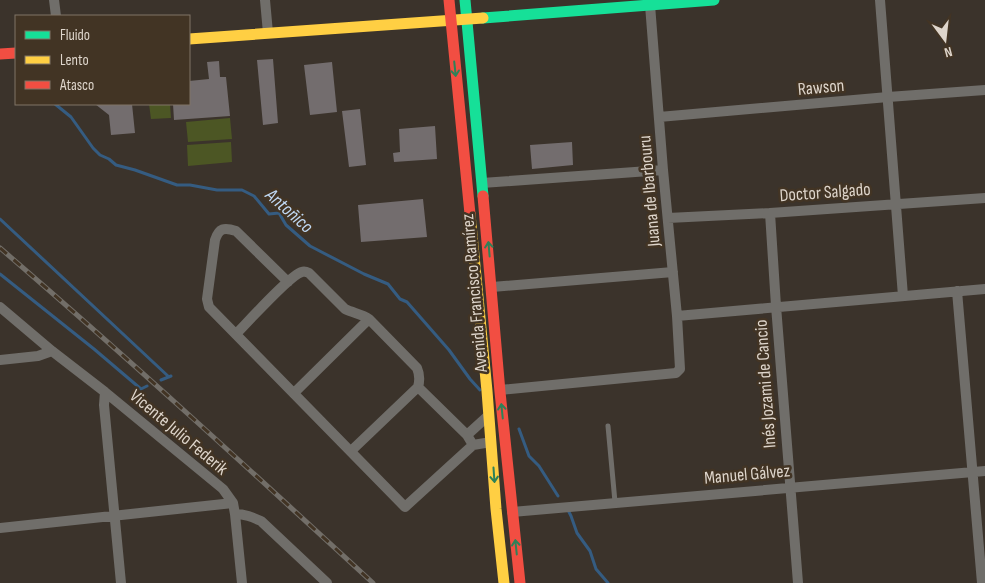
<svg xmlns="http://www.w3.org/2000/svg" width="985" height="583" font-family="'Sofia Sans Condensed',sans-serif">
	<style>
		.green { fill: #4c5624 }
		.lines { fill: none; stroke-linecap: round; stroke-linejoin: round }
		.stream { stroke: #355c81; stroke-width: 3 }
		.building { fill: #736d6e }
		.lane { stroke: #706e6a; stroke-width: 5 }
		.street { stroke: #706e6a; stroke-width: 10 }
		.fast { stroke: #16e098; stroke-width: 11 }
		.slow { stroke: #ffcf43; stroke-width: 11 }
		.jam { stroke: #f24e42; stroke-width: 11 }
		.rail-casing { stroke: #726e68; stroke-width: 5 }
		.rail { stroke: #423424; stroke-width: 3; stroke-dasharray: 9; stroke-linecap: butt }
		.oneway { stroke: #2e8158 }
		.labels { text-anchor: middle; stroke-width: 5; stroke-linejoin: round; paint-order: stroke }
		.street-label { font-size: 18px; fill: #ded5cb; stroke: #423424 }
		.water-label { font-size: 19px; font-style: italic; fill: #c0d9f4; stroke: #423424 }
	</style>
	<rect width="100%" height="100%" fill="#3b332b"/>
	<path class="green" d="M149,104h21l1,14 -20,1z
		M230,118l2,21 -44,3 -2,-20z
		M231,142l1,20 -44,4 -1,-21z"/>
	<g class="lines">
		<path class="stream" d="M55,104l16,13 22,31 7,7 9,4 7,6 19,5 42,15h13l27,5h25l12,6 15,18 10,-1 7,12 24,21 54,28 24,10 12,15 7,3 42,48 21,29 10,11
			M0,219l169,158
			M0,274l94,75 47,40 6,-3
			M161,380l10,-4
			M519,429l10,27 10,10 19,30
			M569,512l2,4 6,17 13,18 6,18 12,14"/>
	</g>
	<path class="building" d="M273,59l5,64 -15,2 -6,-65z
		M219,61l1,16h6l4,39 -56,4 -1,-16h16v-23l20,-2 -2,-17z
		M332,62l5,50 -27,3 -6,-50z
		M95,104h37l3,29 -24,2 -2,-20z
		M360,109l6,56 -17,2 -7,-56z
		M435,126l2,33 -43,3 -1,-9 7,-1 -1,-23z
		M572,142l1,23 -41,4 -2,-24z
		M423,199l4,38 -66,5 -3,-37z"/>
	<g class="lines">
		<path class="lane" d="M608,426l7,76"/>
		<path class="street" d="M54,0l2,16
			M265,0l3,33
			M880,0l23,296
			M659,117l229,-20 97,-7
			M482,183l181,-13
			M770,213l6,93 22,277
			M668,218l102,-5 215,-15
			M288,282l-52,-51c-12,-4 -17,-3 -21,9l-8,59 2,8 196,200 68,-62 18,-3
			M492,287l181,-15
			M957,291l25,292
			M0,307l52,44 53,41 118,97 10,14 2,11c10,0 17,3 26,7l66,62
			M677,316l308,-27
			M236,334c10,-10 55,-60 66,-62 2,-1 5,0 7,1l36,36c8,4 17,5 24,10l48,49c3,7 3,12 1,19l49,48 6,10
			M0,360l38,-4 14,-5
			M500,390l176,-17 4,-4 -3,-53 -14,-146 -13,-165
			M105,392l-1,13 17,178
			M294,393l75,-74
			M467,435l22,-20
			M351,451l67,-64
			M512,512l473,-41
			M235,514l7,69
			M0,528l233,-25"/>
		<path class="fast" d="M465,0l18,196
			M483,18l231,-18"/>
		<path class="slow" d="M189,39l294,-21
			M470,214l17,177 9,118 8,74"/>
		<path class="jam" d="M449,0l21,214
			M0,54l16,-1
			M483,196l17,196 20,191"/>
		<g class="rail-casing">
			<path id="rail" d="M0,248c127,109 250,222 373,335"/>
		</g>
		<use href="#rail" class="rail"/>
	</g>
	<defs><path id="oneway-shaft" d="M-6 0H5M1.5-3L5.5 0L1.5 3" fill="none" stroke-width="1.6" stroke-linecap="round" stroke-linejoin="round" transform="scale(1.25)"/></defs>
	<g class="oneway">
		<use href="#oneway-shaft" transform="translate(455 69) rotate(84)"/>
		<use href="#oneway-shaft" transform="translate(489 249) rotate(-95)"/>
		<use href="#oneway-shaft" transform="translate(502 411) rotate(-96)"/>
		<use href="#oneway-shaft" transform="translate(494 475) rotate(86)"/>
		<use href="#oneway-shaft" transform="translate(516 547) rotate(-96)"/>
	</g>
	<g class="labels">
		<g class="street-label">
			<text transform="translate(821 87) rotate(-5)" y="6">Rawson</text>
			<text transform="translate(649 191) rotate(-95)" y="6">Juana de Ibarbouru</text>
			<text transform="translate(825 192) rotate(-4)" y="6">Doctor Salgado</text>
			<text transform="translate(474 293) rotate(-95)" y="6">Avenida Francisco Ramírez</text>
			<text transform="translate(765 384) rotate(-94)" y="6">Inés Jozami de Cancio</text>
			<text transform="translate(179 432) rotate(40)" y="6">Vicente Julio Federik</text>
			<text transform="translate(747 474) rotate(-5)" y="6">Manuel Gálvez</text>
		</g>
		<g class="water-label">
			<text transform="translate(290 210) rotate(42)" y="7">Antoñico</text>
		</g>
	</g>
	<rect x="15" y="15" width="175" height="90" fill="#423424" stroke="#807467"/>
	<rect x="25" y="31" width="25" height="8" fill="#16e098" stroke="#807467"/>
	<text x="60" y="40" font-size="15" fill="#ded5cb">Fluido</text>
	<rect x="25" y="56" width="25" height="8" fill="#ffcf43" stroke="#807467"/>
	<text x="60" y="65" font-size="15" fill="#ded5cb">Lento</text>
	<rect x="25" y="81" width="25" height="8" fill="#f24e42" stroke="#807467"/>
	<text x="60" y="90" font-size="15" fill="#ded5cb">Atasco</text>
	<g transform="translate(945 40) rotate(165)" stroke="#423424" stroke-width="4" paint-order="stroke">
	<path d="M0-4L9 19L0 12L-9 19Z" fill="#ded5cb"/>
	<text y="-8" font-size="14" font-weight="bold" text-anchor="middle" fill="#ded5cb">N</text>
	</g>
</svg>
